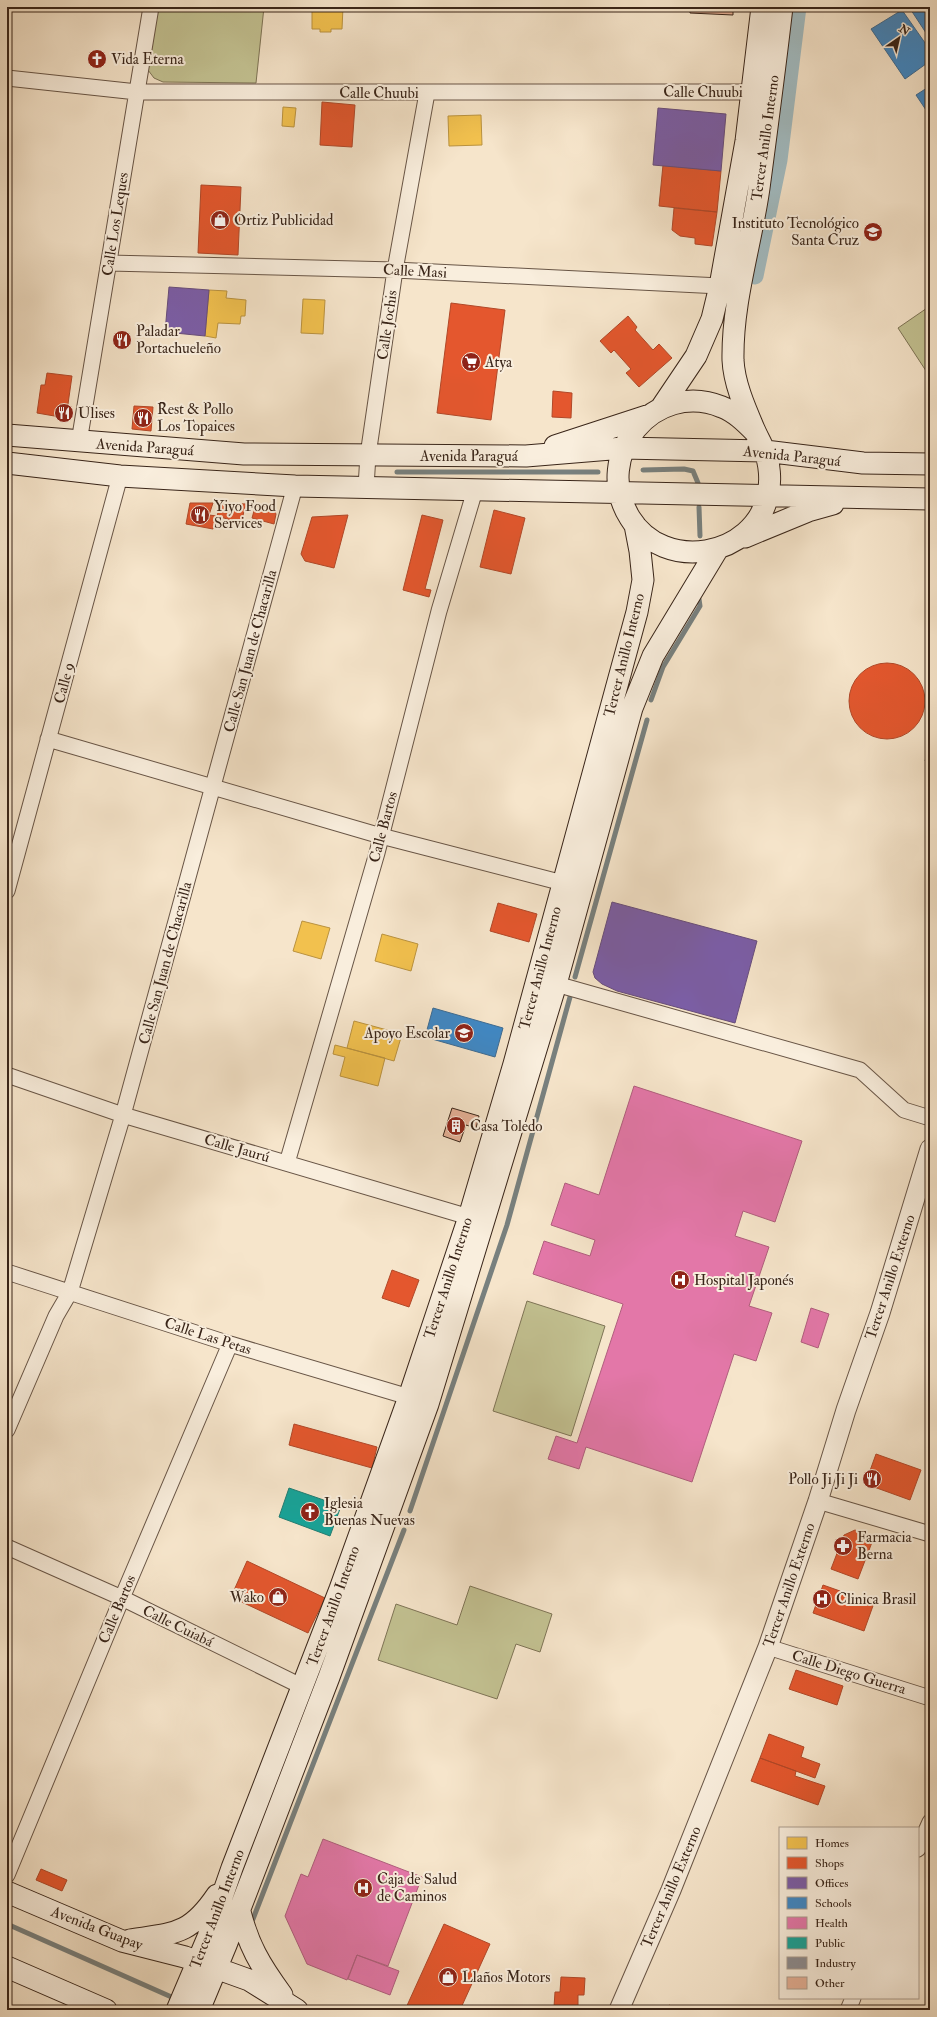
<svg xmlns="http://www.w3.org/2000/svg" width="937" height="2017" font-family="'IM FELL Double Pica',serif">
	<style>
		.green { fill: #c3c292; stroke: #7e7456 }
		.homes { fill: #f2c14e; stroke: #ba923e }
		.shops { fill: #e4572e; stroke: #b14828 }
		.offices { fill: #7b5ea7; stroke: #674d7c }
		.schools { fill: #3f88c5; stroke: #3d6a91 }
		.health { fill: #e377a8; stroke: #b05e7d }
		.public { fill: #17a398; stroke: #217d72 }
		.industry { fill: #8d8d92; stroke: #746e6e }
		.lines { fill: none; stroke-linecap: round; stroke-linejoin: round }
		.stream { stroke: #78807e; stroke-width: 5 }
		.canal { stroke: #a2bcc2; stroke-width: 17 }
		.building { fill: #e6b197; stroke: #392519 }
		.minor-casing { stroke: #685546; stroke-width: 17 }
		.tertiary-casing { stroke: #685546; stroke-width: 21 }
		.secondary-casing { stroke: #392519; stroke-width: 23 }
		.minor { stroke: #f9eedd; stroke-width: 15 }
		.tertiary { stroke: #f9eedd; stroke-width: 19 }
		.secondary { stroke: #f9eedd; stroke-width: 21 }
		.labels { text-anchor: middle; stroke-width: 4; stroke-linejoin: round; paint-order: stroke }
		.poi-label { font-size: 15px; fill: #392519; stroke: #f9eedd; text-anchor: start }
		.street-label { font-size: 15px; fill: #392519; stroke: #f9eedd }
	</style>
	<rect width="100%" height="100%" fill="#f6e5cb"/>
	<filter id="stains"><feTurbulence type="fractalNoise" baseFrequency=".005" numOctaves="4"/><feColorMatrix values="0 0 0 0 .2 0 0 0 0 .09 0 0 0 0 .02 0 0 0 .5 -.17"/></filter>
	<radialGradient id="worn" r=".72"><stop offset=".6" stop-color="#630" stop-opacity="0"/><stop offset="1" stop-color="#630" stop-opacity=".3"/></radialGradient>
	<path class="green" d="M158,7h106l-8,76 -93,-1 -9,-4 -6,-8z
		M930,306v71l-32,-49z
		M527,1301l78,25 -34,110 -78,-25z
		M470,1586l82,28 -12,38 -24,-8 -19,55 -119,-39 18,-56 61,21z"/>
	<path class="homes" d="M312,7h31l-1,22h-11v3h-11v-3h-8z
		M283,107l13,1 -2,19 -12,-1z
		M481,115l1,30 -33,1 -1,-30z
		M209,290l18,1 -1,7 20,2 -1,16h-4l-1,8 -22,-1 -2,15 -11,-2z
		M303,299l22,1 -2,34 -22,-1z
		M302,921l28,7 -9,31 -28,-8z
		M382,934l36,10 -7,27 -36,-10z
		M354,1021l48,13 -8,27 -47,-13z
		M335,1045l50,13 -7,28 -38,-10 5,-19 -12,-3z"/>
	<path class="shops" d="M322,102l33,3 -3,42 -32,-2z
		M663,165l58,6 -4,41 -58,-6z
		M201,185l40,2 -3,68 -40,-2z
		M674,208l43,4 -5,34 -17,-2v-6l-15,-2 -8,-6z
		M451,303l54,7 -14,110 -54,-7z
		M628,316l9,11 -2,3 18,20 6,-6 13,14 -33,29 -13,-14 5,-4 -17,-19 -3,3 -11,-12z
		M47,373l25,3 -6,42 -29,-5 4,-28h4z
		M553,391l19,2 -1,25 -19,-1z
		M134,406l19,1 -2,24 -19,-2z
		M190,503h23l-4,12 8,1 -4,13 -27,-5z
		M221,503l25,1 -5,19 -24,-7z
		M256,504l14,3 4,3 2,4 -2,10 -22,-6z
		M494,510l31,8 -14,56 -31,-7z
		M348,515l-14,53 -29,-7 -4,-7 11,-37z
		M422,515l21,5 -18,69 6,1 -2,7 -26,-7z
		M849 701a38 38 0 1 1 76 0a38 38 0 1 1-76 0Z
		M498,903l39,11 -8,28 -39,-11z
		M392,1270l27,10 -10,27 -27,-9z
		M294,1424l83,23 -5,21 -83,-23z
		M876,1454l45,16 -11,30 -36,-13 1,-3 -6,-2 -2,-3z
		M855,1530l19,7 -16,42 -27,-10 13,-34z
		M247,1561l78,37 -17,35 -77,-36z
		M823,1585l51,18 -10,28 -51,-18z
		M796,1670l47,16 -6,19 -48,-16z
		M769,1734l35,13 -3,10 19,7 -5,14 -55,-20z
		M760,1758l36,13 -1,5 30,10 -7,19 -67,-24z
		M41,1869l26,11 -5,11 -26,-11z
		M444,1924l46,20 -30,66h-55z
		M561,1977l24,1 -1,17h-6v14l-29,1v-3h5l1,-15h5z
		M669,2005l12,5h-14z"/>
	<path class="offices" d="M658,108l68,6 -5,57 -68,-6z
		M169,287l40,3 -4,46 -40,-4z
		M612,902l145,39 -22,82 -118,-32 -15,-7 -7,-6 -2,-6z"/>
	<path class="schools" d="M909,7h21v32z
		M902,10l28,40v11l-25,18 -34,-50z
		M930,86v30l-14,-21z
		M433,1008l70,20 -8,29 -70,-20z"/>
	<path class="health" d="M634,1086l168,55 -27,81 -32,-11 -8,25 34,11 -20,59 23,7 -16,48 -22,-7 -42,128 -106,-35 -7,22 -31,-10 8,-23 21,7 46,-139 -90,-30 11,-33 46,15 5,-16 -44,-15 14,-42 34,12z
		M811,1308l18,6 -11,34 -17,-6z
		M323,1839l99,38 -34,89 -31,-11 -10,25 -40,-16 -22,-48 16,-42 7,3z
		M357,1955l42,16 -9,24 -42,-16z"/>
	<path class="public" d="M289,1488l52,18 -11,30 -51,-19z"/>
	<path class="industry" d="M930,743v19l-5,-1z"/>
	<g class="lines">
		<path class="stream" d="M643,470l41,-1 9,2 5,12
			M397,472h201
			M699,507l1,29
			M651,700l12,-33 37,-61 -1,-7
			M575,977l72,-257
			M410,1511l97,-286 63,-228
			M253,1919l151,-389
			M7,1924l169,75"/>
		<path class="canal" d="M755,276l24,-116 19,-153"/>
	</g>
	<path class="building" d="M690,7h43v8l-43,-2z
		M452,1108l27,8 -3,12 -10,-3 -6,17 -17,-6z"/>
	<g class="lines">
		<g class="minor-casing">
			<path id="minor" d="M7,78l130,14h615
				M109,263l286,7 325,16
				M79,442l72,-435
				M366,487l2,-32 27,-185 32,-177
				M48,739l333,97 182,47
				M7,891l113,-415
				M556,984l304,86 44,40 26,8
				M7,1075l116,40 346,102
				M287,1163l90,-310 62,-242 36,-121
				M7,1272l223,72 179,53
				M7,1430l49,-114 14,-24 53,-177 172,-629
				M818,1501l112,33
				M7,1547l115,51 181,89
				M768,1647l162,51
				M918,1849l12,-27
				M7,1875l115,-277 108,-254
				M848,2010l5,-12"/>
		</g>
		<g class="tertiary-casing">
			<path id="tertiary" d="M619,2010l52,-120 97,-243 50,-146 28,-91 34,-97 50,-164"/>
		</g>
		<g class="secondary-casing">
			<path id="secondary" d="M661,408l35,-52 16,-37 8,-33 26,-145 16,-134
				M755,432c-10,-10 -20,-20 -33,-25 -68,-28 -131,49 -92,111 34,55 124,40 138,-23 3,-14 2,-32 -4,-45 -3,-7 -7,-14 -10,-21 -9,-21 -20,-46 -21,-69 -1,-59 18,-115 26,-172 8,-60 16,-120 23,-181
				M7,435l237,19 282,2 97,-8 142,3 98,12 67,1
				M555,446l92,-30
				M7,463l113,13 175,10 635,13
				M745,537l63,-26 25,-7
				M7,1892l115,49 63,16 64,23 48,30
				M239,1908c9,37 21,57 43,87
				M130,1940c45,-7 60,-5 87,-45
				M7,1967l99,43
				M177,2010l31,-73 24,-69 108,-279 69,-192 60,-180 45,-153 123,-452 6,-32 -3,-29 -5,-26
				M199,2010l27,-65 103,-268 99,-273 128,-420 76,-276 21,-52 64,-106"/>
		</g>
		<use href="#minor" class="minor"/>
		<use href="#tertiary" class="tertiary"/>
		<use href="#secondary" class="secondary"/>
	</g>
	<defs>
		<g id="church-disc" transform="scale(1)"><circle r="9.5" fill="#8f2418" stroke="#f9eedd"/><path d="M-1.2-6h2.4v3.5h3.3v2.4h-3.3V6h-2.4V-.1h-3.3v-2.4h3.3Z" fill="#fff"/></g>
		<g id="shop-disc" transform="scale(1)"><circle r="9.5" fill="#8f2418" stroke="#f9eedd"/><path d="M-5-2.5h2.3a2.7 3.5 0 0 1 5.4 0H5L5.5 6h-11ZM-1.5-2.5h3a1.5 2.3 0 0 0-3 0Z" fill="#fff"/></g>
		<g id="university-disc" transform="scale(1)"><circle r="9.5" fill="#8f2418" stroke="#f9eedd"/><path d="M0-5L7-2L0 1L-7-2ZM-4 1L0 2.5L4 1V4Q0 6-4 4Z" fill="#fff"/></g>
		<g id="restaurant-disc" transform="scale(1)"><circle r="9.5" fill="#8f2418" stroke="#f9eedd"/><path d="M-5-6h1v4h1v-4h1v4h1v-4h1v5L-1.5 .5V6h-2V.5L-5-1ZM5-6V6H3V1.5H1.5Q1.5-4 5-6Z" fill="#fff"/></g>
		<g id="supermarket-disc" transform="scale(1)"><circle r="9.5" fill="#8f2418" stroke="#f9eedd"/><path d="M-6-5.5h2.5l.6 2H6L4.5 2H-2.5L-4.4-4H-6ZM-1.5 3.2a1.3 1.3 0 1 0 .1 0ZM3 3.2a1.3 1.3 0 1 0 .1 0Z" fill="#fff"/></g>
		<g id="school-disc" transform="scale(1)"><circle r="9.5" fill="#8f2418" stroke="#f9eedd"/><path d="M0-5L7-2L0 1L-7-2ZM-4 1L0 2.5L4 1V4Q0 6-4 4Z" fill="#fff"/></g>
		<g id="building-disc" transform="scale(1)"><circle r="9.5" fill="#8f2418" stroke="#f9eedd"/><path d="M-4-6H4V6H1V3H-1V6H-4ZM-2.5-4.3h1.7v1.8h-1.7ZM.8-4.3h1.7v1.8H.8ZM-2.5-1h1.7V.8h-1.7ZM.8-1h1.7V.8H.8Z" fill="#fff"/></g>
		<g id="hospital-disc" transform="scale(1)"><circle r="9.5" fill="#8f2418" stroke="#f9eedd"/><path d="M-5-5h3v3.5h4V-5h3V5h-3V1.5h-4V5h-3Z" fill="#fff"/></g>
		<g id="pharmacy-disc" transform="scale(1)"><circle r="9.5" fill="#8f2418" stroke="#f9eedd"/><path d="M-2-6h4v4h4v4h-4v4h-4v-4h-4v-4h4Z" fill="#fff"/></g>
	</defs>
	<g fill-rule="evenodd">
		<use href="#church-disc" x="97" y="59"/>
		<use href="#shop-disc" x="220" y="220"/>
		<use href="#university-disc" x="873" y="232"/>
		<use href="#restaurant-disc" x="122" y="340"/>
		<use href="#supermarket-disc" x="471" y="362"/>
		<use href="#restaurant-disc" x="64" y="413"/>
		<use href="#restaurant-disc" x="143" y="418"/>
		<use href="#restaurant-disc" x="200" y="515"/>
		<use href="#school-disc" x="464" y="1033"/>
		<use href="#building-disc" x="456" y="1126"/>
		<use href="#hospital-disc" x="680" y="1280"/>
		<use href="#restaurant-disc" x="872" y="1479"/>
		<use href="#church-disc" x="310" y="1512"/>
		<use href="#pharmacy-disc" x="843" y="1546"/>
		<use href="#shop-disc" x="278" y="1597"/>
		<use href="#hospital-disc" x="822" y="1599"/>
		<use href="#hospital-disc" x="363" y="1888"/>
		<use href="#shop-disc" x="448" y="1977"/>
	</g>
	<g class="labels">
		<g class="poi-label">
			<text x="111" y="64">Vida Eterna</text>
			<text x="234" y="225">Ortiz Publicidad</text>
			<text x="859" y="228" text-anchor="end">Instituto Tecnológico<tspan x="859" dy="17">Santa Cruz</tspan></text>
			<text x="136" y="336">Paladar<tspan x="136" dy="17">Portachueleño</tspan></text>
			<text x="485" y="367">Atya</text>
			<text x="157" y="414">Rest &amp; Pollo<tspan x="157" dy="17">Los Topaices</tspan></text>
			<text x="78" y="418">Ulises</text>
			<text x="214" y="511">Yiyo Food<tspan x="214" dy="17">Services</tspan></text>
			<text x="450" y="1038" text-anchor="end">Apoyo Escolar</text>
			<text x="470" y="1131">Casa Toledo</text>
			<text x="694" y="1285">Hospital Japonés</text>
			<text x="858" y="1484" text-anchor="end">Pollo Ji Ji Ji</text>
			<text x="324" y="1508">Iglesia<tspan x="324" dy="17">Buenas Nuevas</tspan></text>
			<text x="857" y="1542">Farmacia<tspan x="857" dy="17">Berna</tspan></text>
			<text x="264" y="1602" text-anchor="end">Wako</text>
			<text x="836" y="1604">Clinica Brasil</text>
			<text x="377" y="1884">Caja de Salud<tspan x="377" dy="17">de Caminos</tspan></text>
			<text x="462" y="1982">Llaños Motors</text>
		</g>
		<g class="street-label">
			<text x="703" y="97">Calle Chuubi</text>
			<text x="379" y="98">Calle Chuubi</text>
			<text transform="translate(765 138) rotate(-82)" y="5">Tercer Anillo Interno</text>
			<text transform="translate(115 224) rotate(-81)" y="5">Calle Los Leques</text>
			<text transform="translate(415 271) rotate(3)" y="5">Calle Masi</text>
			<text transform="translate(387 325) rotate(-82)" y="5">Calle Jochis</text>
			<text transform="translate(145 447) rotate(4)" y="5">Avenida Paraguá</text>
			<text x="469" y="461">Avenida Paraguá</text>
			<text transform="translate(792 456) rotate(6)" y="5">Avenida Paraguá</text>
			<text transform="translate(250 651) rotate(-75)" y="5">Calle San Juan de Chacarilla</text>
			<text transform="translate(624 655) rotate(-76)" y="5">Tercer Anillo Interno</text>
			<text transform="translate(64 683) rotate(-75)" y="5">Calle 9</text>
			<text transform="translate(383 827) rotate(-75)" y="5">Calle Bartos</text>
			<text transform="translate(165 963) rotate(-75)" y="5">Calle San Juan de Chacarilla</text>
			<text transform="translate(540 968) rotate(-75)" y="5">Tercer Anillo Interno</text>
			<text transform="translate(237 1148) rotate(16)" y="5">Calle Jaurú</text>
			<text transform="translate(890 1277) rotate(-72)" y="5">Tercer Anillo Externo</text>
			<text transform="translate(448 1278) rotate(-72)" y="5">Tercer Anillo Interno</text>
			<text transform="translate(208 1336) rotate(18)" y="5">Calle Las Petas</text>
			<text transform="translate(789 1585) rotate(-71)" y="5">Tercer Anillo Externo</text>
			<text transform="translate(333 1606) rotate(-70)" y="5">Tercer Anillo Interno</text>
			<text transform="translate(117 1609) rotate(-67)" y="5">Calle Bartos</text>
			<text transform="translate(178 1626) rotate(26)" y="5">Calle Cuiabá</text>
			<text transform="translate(849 1672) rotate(17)" y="5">Calle Diego Guerra</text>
			<text transform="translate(671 1887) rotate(-67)" y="5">Tercer Anillo Externo</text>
			<text transform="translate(217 1909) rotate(-69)" y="5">Tercer Anillo Interno</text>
			<text transform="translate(97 1928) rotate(21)" y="5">Avenida Guapay</text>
		</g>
	</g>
	<rect width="937" height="2017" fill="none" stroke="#f6e5cb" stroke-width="24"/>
	<rect x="8" y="8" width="921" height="2001" fill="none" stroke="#392519" stroke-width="2"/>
	<rect x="12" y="12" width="913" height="1993" fill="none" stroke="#392519"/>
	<rect x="779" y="1827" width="140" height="172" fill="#f9eedd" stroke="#ac9e8f"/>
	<rect x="787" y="1837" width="20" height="12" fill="#f2c14e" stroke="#ac9e8f"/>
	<text x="815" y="1847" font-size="12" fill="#392519">Homes</text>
	<rect x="787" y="1857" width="20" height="12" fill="#e4572e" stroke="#ac9e8f"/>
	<text x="815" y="1867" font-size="12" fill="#392519">Shops</text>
	<rect x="787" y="1877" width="20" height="12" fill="#7b5ea7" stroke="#ac9e8f"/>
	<text x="815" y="1887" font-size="12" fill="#392519">Offices</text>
	<rect x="787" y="1897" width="20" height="12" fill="#3f88c5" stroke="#ac9e8f"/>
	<text x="815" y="1907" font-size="12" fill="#392519">Schools</text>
	<rect x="787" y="1917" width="20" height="12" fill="#e377a8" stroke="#ac9e8f"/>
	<text x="815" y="1927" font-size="12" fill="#392519">Health</text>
	<rect x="787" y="1937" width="20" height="12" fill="#17a398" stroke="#ac9e8f"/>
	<text x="815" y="1947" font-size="12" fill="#392519">Public</text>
	<rect x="787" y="1957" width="20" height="12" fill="#8d8d92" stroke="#ac9e8f"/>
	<text x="815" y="1967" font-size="12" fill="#392519">Industry</text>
	<rect x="787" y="1977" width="20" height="12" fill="#e6b197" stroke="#ac9e8f"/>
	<text x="815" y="1987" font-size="12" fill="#392519">Other</text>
	<g transform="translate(899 38) rotate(34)" stroke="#f9eedd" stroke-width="3" paint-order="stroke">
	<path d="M0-3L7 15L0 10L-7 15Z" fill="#392519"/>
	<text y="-6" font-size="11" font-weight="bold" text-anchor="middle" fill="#392519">N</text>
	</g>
	<rect width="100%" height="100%" filter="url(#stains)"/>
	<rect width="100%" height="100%" fill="url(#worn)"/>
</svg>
